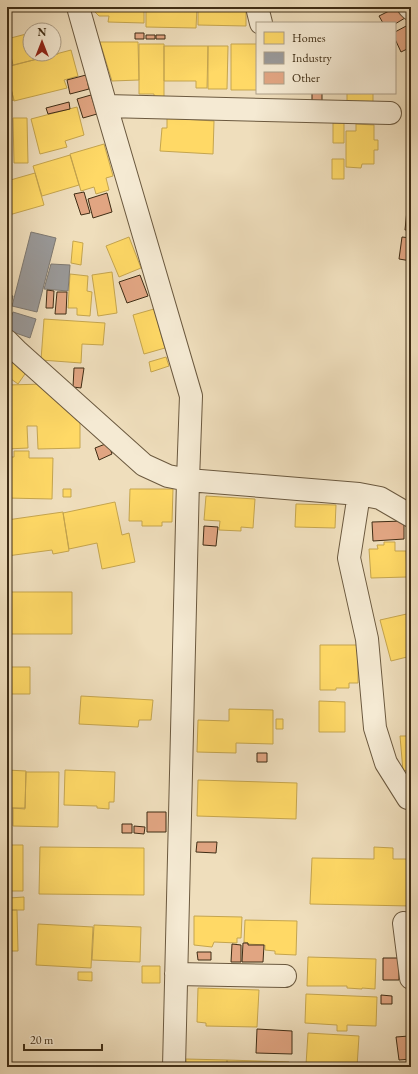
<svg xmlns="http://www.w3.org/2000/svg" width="418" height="1074" font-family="'EB Garamond',serif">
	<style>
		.homes { fill: #ffd966; stroke: #c5a54e }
		.industry { fill: #999; stroke: #7e7971 }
		.building { fill: #e1a582; stroke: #3f2d15 }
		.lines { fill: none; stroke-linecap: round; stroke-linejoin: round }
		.minor-casing { stroke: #6b593f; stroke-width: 24 }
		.minor { stroke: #f5ead3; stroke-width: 22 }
	</style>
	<rect width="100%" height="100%" fill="#efdebc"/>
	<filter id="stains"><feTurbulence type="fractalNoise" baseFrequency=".005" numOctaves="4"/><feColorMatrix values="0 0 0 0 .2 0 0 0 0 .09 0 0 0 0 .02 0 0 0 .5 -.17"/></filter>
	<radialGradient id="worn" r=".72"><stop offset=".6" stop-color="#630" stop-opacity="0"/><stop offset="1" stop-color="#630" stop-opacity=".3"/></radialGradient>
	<path class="homes" d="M95,7h49v16l-36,-1 1,-6h-10l-4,-4z
		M146,7h51l-1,21 -50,-1z
		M198,7h44v2h4v17l-48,-1z
		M30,33v21h24v-15l4,15 -45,11 -6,-26z
		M100,42h38l1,38 -27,1z
		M139,44h25v54h-10v-4h-15z
		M231,44h26v46h-26z
		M164,46h44l-1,42h-11v-7h-32z
		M208,46h20l-1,43h-19z
		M71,50l7,26 -14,4 3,8 -53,13 -7,-28v-6z
		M7,74l7,26 -7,1z
		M347,93h26v9h-26z
		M77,107l7,28 -19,6 2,6 -27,7 -9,-35z
		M13,118h14l1,45h-14z
		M167,118l47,3 -1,33 -53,-3 2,-23h5z
		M333,123h11v20h-11z
		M356,124l18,1v15h4v10h-4v14h-12l-1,4 -15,-1v-36h10z
		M7,132l3,1 -3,28z
		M104,144l9,32 -7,2 3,12 -13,4 -2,-7 -13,4 -11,-37z
		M70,155l9,30 -37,11 -9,-30z
		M332,159h12v20h-12z
		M35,173l9,32 -35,10 -2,-8v-14h2l-2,-6v-6z
		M129,237l12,31 -22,9 -13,-31z
		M73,241l10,2 -2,22 -10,-2z
		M112,272l5,41 -19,3 -6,-41z
		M70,274l18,2 -1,15 5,1 -2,24 -13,-1v-7h-9z
		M154,309l11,39 -21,6 -11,-39z
		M44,319l61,4 -2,22 -21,-1 -1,19 -40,-3z
		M166,357l3,9 -18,6 -2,-10z
		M13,362l14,9 -9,13 -11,-8v-6z
		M45,384l31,28v8h4v28l-42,1 -1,-23h-10l1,22 -21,1v-64z
		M14,451h15v7h24l-1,41 -45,-1v-41h7z
		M63,489h8v8h-8z
		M130,489h43l-1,33h-10v4h-20v-5h-13z
		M206,496l49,3 -2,29 -12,-1v4l-22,-1 1,-9 -16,-1z
		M115,502l7,33 7,-2 6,29 -33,7 -5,-26 -28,6 -6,-36z
		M296,504l40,1 -1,23 -40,-1z
		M63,512l6,39 -16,3 -1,-4 -45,6v-36z
		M384,542h11v9h11l1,26 -36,1 -2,-29h9l-1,-4h7z
		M7,592h65v42h-65z
		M411,613v43l-20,5 -11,-41z
		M320,645h38v38h-9v5h-13v2h-16z
		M7,667h23v27h-23z
		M81,696l72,4 -2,20h-12l-1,7 -59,-3z
		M319,701l26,1v30h-26z
		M229,709l44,1v34l-37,-1v10l-39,-1 1,-32 31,1z
		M276,719h7v10h-7z
		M400,736h11v34l-8,1z
		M7,770l19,1 -1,37h-18z
		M65,770l50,2 -1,30h-5v7l-12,-1v-2l-33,-1z
		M26,772h33l-1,55 -45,-1v-18l12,1z
		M198,780l99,3 -1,36 -99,-3z
		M7,845h16v46h-16z
		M40,847l104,1v47l-105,-1z
		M374,847l19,1v11h18v47l-101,-2 2,-46 62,1z
		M24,897v13h-15v-12z
		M7,910h10l1,41h-11z
		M194,916l48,1 -1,21h-4v5l-23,-1 -2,5 -18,-2z
		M245,920l52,1 -1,34 -21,-1v-3l-10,-1v-5l-17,-1v-1l-4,-1z
		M38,924l55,3 -2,41 -55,-3z
		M94,925l47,2 -1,35 -48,-2z
		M308,957l68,2 -1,30 -13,-1v1l-15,-1v-2h-40z
		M142,966h18v17h-18z
		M78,972h14v9l-14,-1z
		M198,988l61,2 -2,37 -51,-1v-3l-9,-1z
		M306,994l71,3 -1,29 -29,-1v6h-10v-6l-32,-2z
		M308,1033l51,3 -2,31h-25l-26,-2z
		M186,1059l41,1v7h-41z
		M227,1060l62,2v5h-62z"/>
	<path class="industry" d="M31,232l25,6 -19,74 -25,-6z
		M51,264l19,1 -2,26 -24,-2z
		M7,295l6,1 -5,21h-1z
		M13,312l23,7 -6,19 -23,-8z"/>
	<path class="building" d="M397,7h2l6,11 -10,6 -12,-1 -4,-7z
		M408,25l3,6v16l-10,5 -6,-13v-7z
		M135,33h9v6h-9z
		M146,35h9v4h-9z
		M156,35h9v4h-9z
		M86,75l3,14 -19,5 -3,-14z
		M312,93h10v13l-10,-1z
		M91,95l6,19 -14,4 -6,-19z
		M69,102l1,7 -22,5 -2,-6z
		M84,192l6,21 -9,2 -7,-21z
		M107,193l5,19 -19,6 -5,-19z
		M407,210h4v20h-6z
		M402,237l9,1v23l-12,-2z
		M140,275l8,21 -21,7 -8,-21z
		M47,290l7,1 -1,17h-7z
		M57,292h10l-1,22h-11z
		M74,368h10l-3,20 -8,-1z
		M108,443l4,11 -13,6 -4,-12z
		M404,521v18l-31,2 -1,-19z
		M204,526l14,1 -2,19 -13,-1z
		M257,753h10v9h-10z
		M147,812h19v20h-19z
		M122,824h10v9h-10z
		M134,826l11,1 -1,7 -10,-1z
		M197,842h20l-1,11 -20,-1z
		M243,943h5v2h16l-1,17h-21z
		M232,944l9,1v17h-10z
		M197,952h14v8h-13z
		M383,958h16v22h-16z
		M381,995l11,1v8h-11z
		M257,1029l35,2v23l-36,-1z
		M409,1036l2,23 -12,1 -3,-23z"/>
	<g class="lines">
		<g class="minor-casing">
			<path id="minor" d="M78,7l28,99 85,290 -3,84 -14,587
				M257,7l4,16
				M409,7l2,2
				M106,106l284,7
				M7,341l11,11 126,113 24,11 20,4 171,14 21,4 31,18
				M359,494l-10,64 18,81 8,89 11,35 22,35
				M404,923l7,55
				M176,974l109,2"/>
		</g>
		<use href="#minor" class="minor"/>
	</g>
	<rect width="418" height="1074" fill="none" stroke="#efdebc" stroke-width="24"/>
	<rect x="8" y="8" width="402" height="1058" fill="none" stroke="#3f2d15" stroke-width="2"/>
	<rect x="12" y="12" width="394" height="1050" fill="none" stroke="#3f2d15"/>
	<rect x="256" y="22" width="140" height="72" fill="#f5ead3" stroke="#ac9e87"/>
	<rect x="264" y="32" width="20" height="12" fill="#ffd966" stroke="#ac9e87"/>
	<text x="292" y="42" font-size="12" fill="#3f2d15">Homes</text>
	<rect x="264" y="52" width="20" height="12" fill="#999999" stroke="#ac9e87"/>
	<text x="292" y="62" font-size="12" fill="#3f2d15">Industry</text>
	<rect x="264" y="72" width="20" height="12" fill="#e1a582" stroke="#ac9e87"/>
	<text x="292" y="82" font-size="12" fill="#3f2d15">Other</text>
	<g transform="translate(42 42)"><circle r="19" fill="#f5ead3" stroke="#ac9e87"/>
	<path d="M0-3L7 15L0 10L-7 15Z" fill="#8f2418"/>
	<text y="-6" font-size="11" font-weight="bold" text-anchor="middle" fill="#3f2d15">N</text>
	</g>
	<path d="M24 1044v6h78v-6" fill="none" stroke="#3f2d15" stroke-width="2"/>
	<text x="30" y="1044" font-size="12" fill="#3f2d15" stroke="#f5ead3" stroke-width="3" paint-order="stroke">20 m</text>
	<rect width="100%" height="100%" filter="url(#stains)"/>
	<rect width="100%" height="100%" fill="url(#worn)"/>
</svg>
